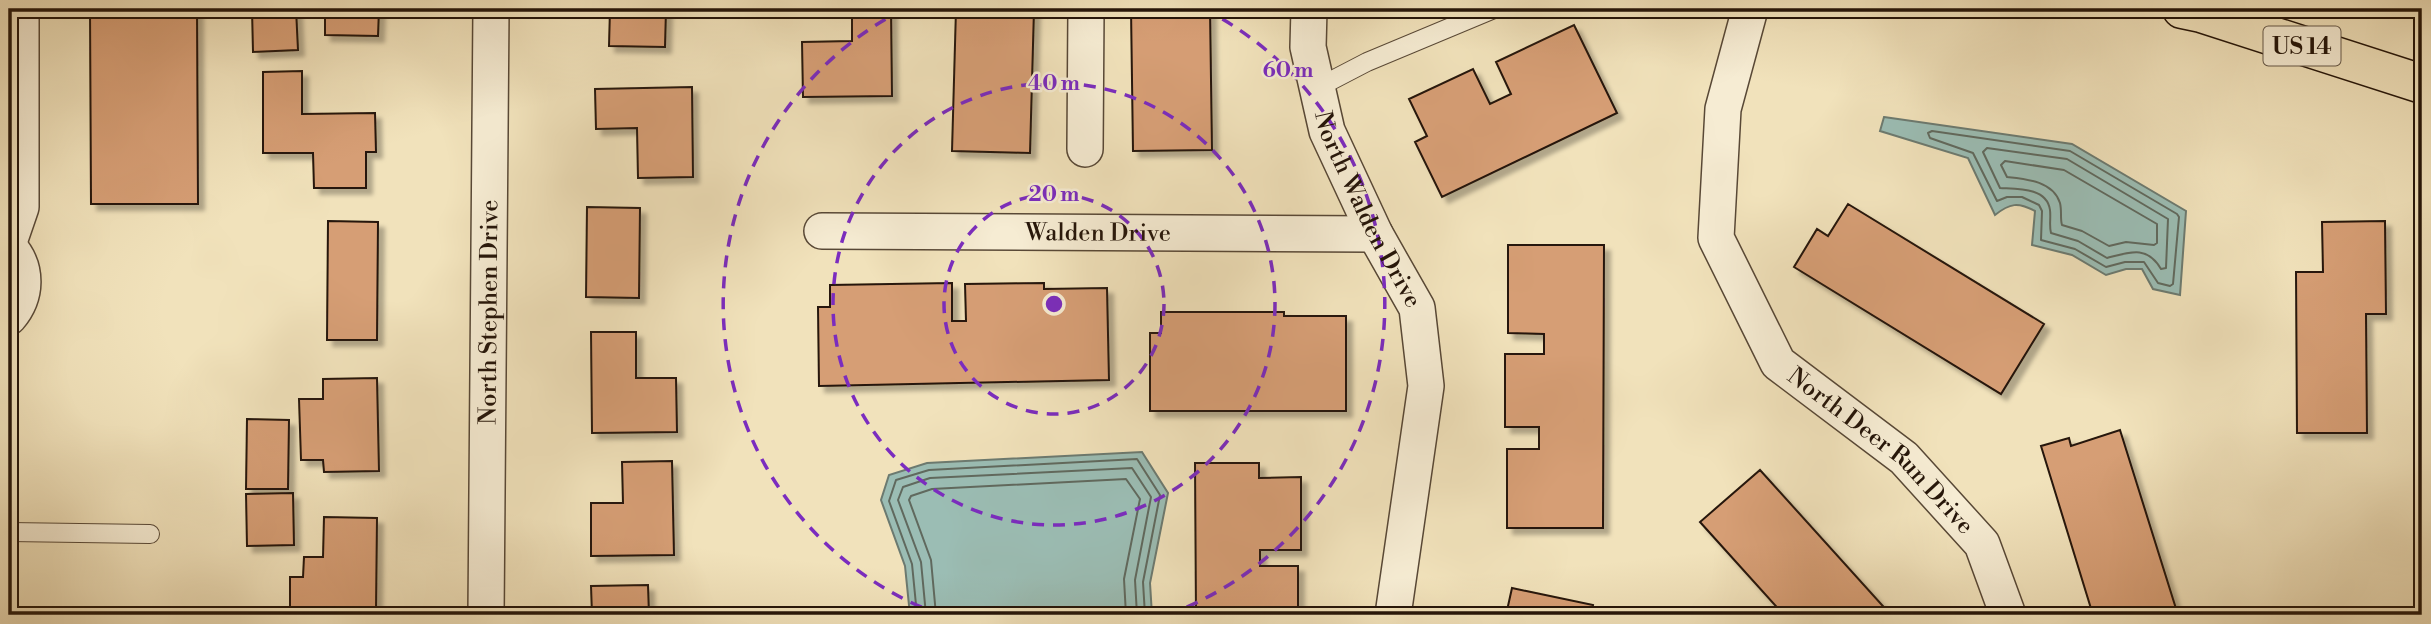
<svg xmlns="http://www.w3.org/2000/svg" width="2431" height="624" font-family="'Libre Bodoni',serif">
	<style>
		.water { fill: #9bbdb4; stroke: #6c7a70; stroke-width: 2 }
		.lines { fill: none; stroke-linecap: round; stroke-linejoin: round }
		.shore { stroke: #60695e; stroke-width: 2 }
		.building { fill: #d69e75; stroke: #251509; stroke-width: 2; filter: url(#shadow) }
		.service-casing { stroke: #584836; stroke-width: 20 }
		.minor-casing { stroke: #584836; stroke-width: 38 }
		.primary-casing { stroke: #251509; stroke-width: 41 }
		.service { stroke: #f6ecd3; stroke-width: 18 }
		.minor { stroke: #f6ecd3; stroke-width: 35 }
		.primary { stroke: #f1e2bb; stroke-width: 38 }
		.ring { fill: none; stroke: #7b2cbf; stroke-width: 3.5; stroke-dasharray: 12 9 }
		.labels { text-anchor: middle; stroke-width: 5; stroke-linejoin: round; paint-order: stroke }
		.shield { fill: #f6ecd3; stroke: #645646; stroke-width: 2 }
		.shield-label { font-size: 23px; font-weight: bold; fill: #251509 }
		.street-label { font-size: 24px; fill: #251509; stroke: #f6ecd3 }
		.centre { fill: #7b2cbf; stroke: #f6ecd3; stroke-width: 3.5 }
		.ring-label { font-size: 21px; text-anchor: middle; font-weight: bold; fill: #7b2cbf; stroke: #f6ecd3; stroke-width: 5; stroke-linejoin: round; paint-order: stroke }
	</style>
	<defs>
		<filter id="shadow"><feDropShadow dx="6" dy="6" stdDeviation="2" flood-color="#0004"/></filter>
	</defs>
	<rect width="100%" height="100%" fill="#f1e2bb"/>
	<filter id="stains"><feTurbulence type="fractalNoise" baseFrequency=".00286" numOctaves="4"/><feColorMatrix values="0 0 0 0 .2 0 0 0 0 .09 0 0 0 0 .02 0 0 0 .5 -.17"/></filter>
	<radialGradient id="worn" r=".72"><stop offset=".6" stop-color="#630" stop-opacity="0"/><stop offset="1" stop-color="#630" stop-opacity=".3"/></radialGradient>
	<path class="water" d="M1884,117l188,27 114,67 -6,84 -27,-6 -11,-20h-16l-20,6 -34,-20 -40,-10 3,-34c-17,-9 -25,-8 -40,4l-27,-57 -88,-27z
		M1142,452l26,41 -18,90 2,32h-242l-5,-49 -24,-66 8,-25 38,-12z"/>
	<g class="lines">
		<path class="shore" d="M1932,131l138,20 107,63 2,3 -6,67 -3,2 -12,-3 -14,-21h-19l-19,5 -31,-18 -34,-9 1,-29 -3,-6 -17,-8h-15l-10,4 -24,-48 -43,-15 -2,-5z
			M1987,148l80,11 101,60 -2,49 -5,1c-14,-24 -31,-17 -54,-11l-29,-17 -27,-8c-2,-7 0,-15 -1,-23 -3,-23 -34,-21 -50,-22l-17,-36z
			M2005,161l59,9 93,54v19l-3,2 -28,-3 -17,4 -27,-15 -20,-6c-2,-6 0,-14 -2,-22 -7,-22 -34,-24 -53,-26l-6,-12z
			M917,615l-5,-51 -23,-63 7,-21 33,-10 208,-11 23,36 -17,87 2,33
			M926,615l-5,-53 -23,-62 5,-13 27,-9 202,-10 19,29 -16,83 2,35
			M936,615l-5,-55 -22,-60 2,-4 21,-7 194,-10 14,20 -16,80 2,36"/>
	</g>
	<path class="building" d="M90,9h107l1,195h-107z
		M252,9h44l2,41 -45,2z
		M325,9h54l-1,27 -53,-1z
		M601,9h65l-1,38 -56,-1 1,-37z
		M852,9h39l1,87 -89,1 -1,-55 50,-1z
		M956,9h78l-4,144 -78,-2z
		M1131,9h79l2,141 -79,1z
		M1574,25l43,88 -175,84 -27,-55 12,-6 -18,-37 64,-30 17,35 21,-10 -15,-32z
		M302,71v43l73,-1 1,39h-10v36h-52l-1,-35h-50v-81z
		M692,87l1,90 -55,1 -1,-50 -41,1 -1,-40z
		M1848,204l196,120 -43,70 -207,-127 23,-38 11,7z
		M587,207l53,1 -1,90 -53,-1z
		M328,221l50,1 -1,118h-50z
		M2385,221l1,93h-20l1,119h-70l-1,-161h27l-1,-50z
		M1508,245h96l-1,283h-96v-79h32v-22h-34v-73h39v-20l-36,-1z
		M952,283v38h14l-1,-37 79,-1v6l63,-1 2,92 -290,6 -1,-79h12v-22z
		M1161,312h123v4h62v95h-196v-78h11z
		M591,332h45v46h40l1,54 -85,1z
		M377,378l2,93 -55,1 -1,-12h-22l-2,-61h24v-20z
		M247,419l42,1 -1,69h-42z
		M2120,430l58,185h-85l-52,-169 28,-8 2,8z
		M672,461l2,94 -83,1v-53h32l-1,-41z
		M1195,463h64v15l42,-1v73h-41v16h38v49h-102z
		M1760,470l131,145h-107l-84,-93z
		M293,493l1,52 -47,1 -1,-52z
		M324,517l53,1 -1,92 -86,-1v-32h13l1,-20h19z
		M648,585l1,30h-57l-1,-29z
		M1512,588l81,17 -2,10h-85z"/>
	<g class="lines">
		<g class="service-casing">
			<path id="service" d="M1317,88l50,-26 127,-53
				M9,532l141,2"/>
		</g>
		<g class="minor-casing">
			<g id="minor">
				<path id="s1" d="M1309,9l-1,38 19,84 48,103 42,74 9,78 -33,229"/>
				<path id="s2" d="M1750,9l-27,100 -7,129 62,125 126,95 78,86 26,71"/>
				<path d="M1085,149l1,-140"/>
				<path id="s3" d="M822,231l553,3"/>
				<path d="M9,242l12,-35v-198"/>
				<path d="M9,247c19,21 18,49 0,70"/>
				<path id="s4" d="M486,615l5,-606"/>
			</g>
		</g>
		<g class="primary-casing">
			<path id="primary" d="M2182,9l19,4 221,71"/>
		</g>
		<use href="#service" class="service"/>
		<use href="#minor" class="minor"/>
		<use href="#primary" class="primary"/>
	</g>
	<g class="ring">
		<circle cx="1054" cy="304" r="110"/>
		<circle cx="1054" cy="304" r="221"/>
		<path d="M941 615A331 331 0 0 1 904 9M1204 9A331 331 0 0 1 1167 615"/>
	</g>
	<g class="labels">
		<rect class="shield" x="2263.5" y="26.5" width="77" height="39" rx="5"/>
		<g class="shield-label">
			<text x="2302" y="54">US 14</text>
		</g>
		<g class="street-label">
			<text dy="8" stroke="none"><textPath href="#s1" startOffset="212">North Walden Drive</textPath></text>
			<text dy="8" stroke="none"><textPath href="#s3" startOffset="276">Walden Drive</textPath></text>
			<text dy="8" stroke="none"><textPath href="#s4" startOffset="303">North Stephen Drive</textPath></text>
			<text dy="8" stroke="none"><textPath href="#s2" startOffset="508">North Deer Run Drive</textPath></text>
		</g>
	</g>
	<circle cx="1054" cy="304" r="10" class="centre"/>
	<g class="ring-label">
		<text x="1288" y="77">60 m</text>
		<text x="1054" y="90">40 m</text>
		<text x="1054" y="201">20 m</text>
	</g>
	<rect width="2431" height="624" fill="none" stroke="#f1e2bb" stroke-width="35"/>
	<rect x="10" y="10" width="2410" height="603" fill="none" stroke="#251509" stroke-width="3.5"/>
	<rect x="18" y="18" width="2396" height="589" fill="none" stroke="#251509" stroke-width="2"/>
	<rect width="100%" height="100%" filter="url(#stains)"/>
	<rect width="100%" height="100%" fill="url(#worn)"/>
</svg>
